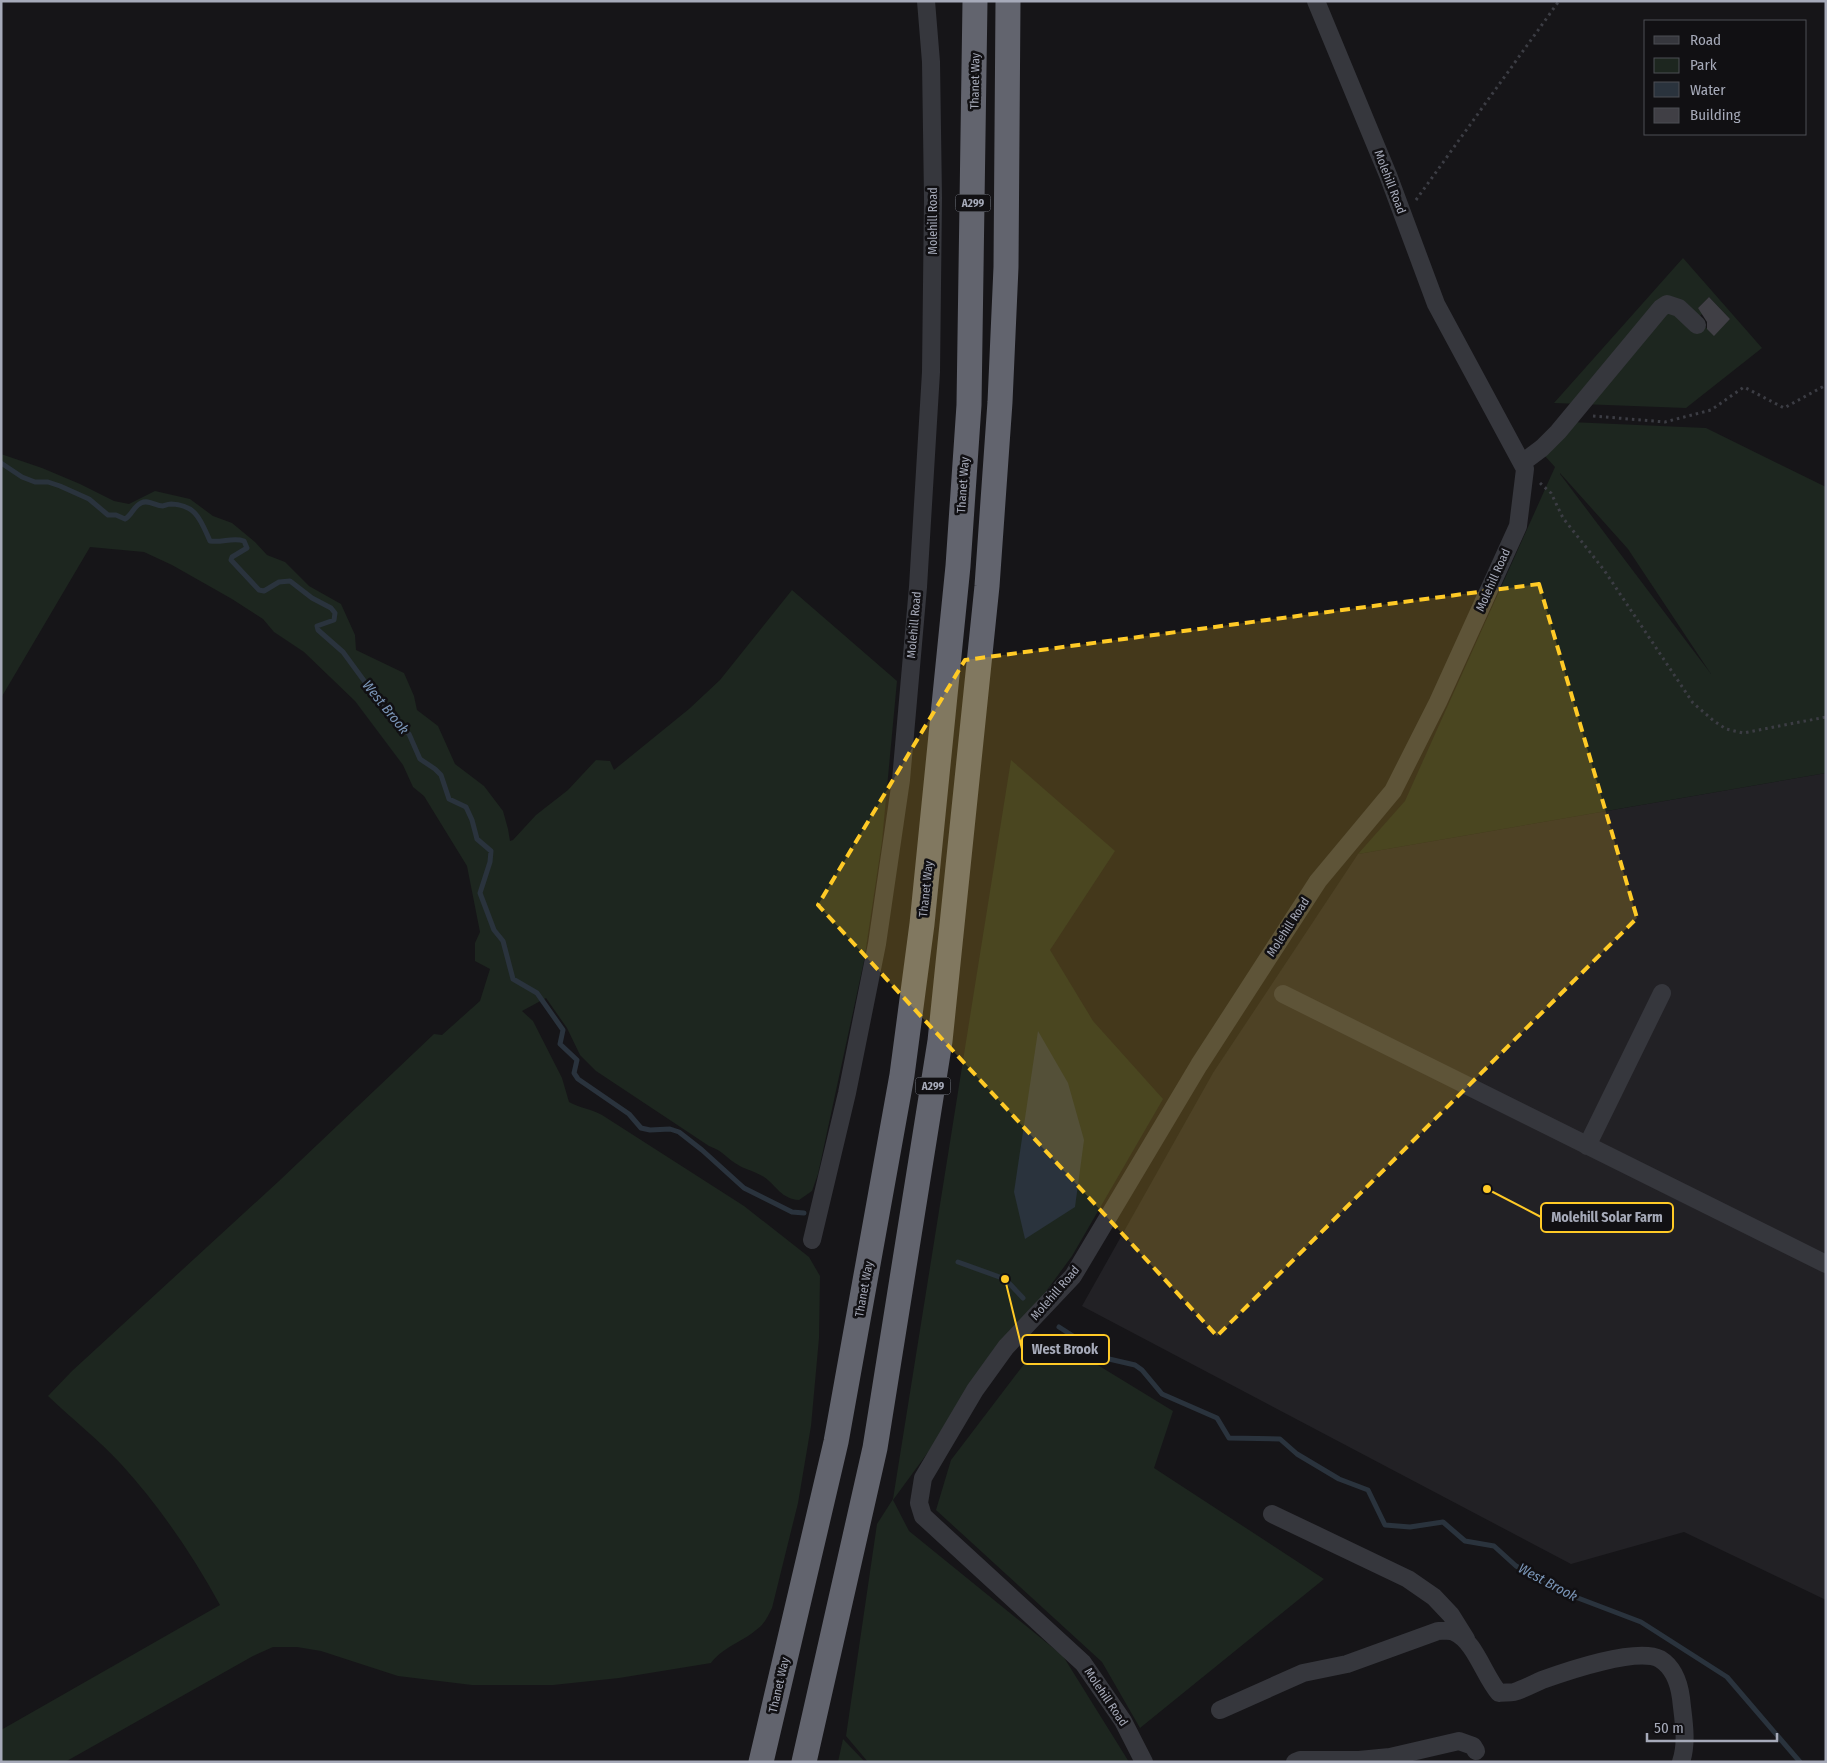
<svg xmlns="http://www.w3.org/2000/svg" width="1827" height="1763" font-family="'Fira Sans Condensed',sans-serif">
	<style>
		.built { fill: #222125 }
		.green { fill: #1d261f; fill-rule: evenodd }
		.water { fill: #2a333d }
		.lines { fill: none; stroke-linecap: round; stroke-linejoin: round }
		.stream { stroke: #2a333d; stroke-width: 5 }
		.building { fill: #403f45 }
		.path { stroke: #3c3d44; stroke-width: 3; stroke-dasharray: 2.5 4; stroke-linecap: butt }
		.minor { stroke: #36373d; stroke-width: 18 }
		.highway { stroke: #62646e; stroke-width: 25 }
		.marked { fill: #ffca26; fill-opacity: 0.2; stroke: #ffca26; stroke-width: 4; stroke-dasharray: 10 6; stroke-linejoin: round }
		.labels { text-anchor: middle; stroke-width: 5; stroke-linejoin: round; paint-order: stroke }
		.shield { fill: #111013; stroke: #797c87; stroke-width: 1 }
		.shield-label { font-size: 11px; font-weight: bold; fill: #a6aab9 }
		.street-label { font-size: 12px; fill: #a6aab9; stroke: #111013 }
		.water-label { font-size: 14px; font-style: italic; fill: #7a95b7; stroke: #111013 }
		.leader { fill: none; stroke: #ffca26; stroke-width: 2 }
		.callout-dot { fill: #ffca26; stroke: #111013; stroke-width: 2 }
		.callout { fill: #111013; stroke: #ffca26; stroke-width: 2 }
		.callout-label { font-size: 14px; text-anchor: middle; font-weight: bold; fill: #a6aab9 }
	</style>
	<rect width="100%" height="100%" fill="#161518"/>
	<path class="built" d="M1826,773v827l-142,-68 -113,32 -489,-258 131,-233 145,-219z"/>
	<path class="green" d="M1683,258l79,90 -76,60 -132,-5zM1709,297l21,22 -16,16 -17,-16 6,-6 -5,-5z
		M1570,422l136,6 120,59v286l-468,81 47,-53 150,-334 -11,-12zM1560,473l68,76 83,125 -151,-200z
		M1,454l41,14 38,16 34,17 15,3 26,-13 35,8 23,17 19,7 23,19 12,13 18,7 24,24 32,18 14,31 1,15 48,23 10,23 3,14 21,16 17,38 29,22 19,25 5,18 2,12 3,-1 23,-25 32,-25 28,-30 14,1 4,9 75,-61 31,-29 72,-90 105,91 -15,160 -18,120 -46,213 -6,17 -13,9c-18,-1 -23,-15 -35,-23 -9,-6 -21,-8 -29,-14 -11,-7 -12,-12 -26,-17l-113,-75 -16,-16 -13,-27 -21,-30 -24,13 11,10 29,57 7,24c11,6 22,7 33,13l142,91 65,51 11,19 -1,62 -8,88 -13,77 -26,105c-4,8 -8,17 -16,22 -14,12 -33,17 -45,33l-92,15 -66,7h-81l-74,-9 -77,-25 -24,-4h-24l-20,9 -188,106h-64v-32l219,-125c-28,-51 -60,-98 -99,-141 -22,-24 -49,-45 -73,-68l24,-25 207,-190 155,-147 8,1 38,-34 10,-32 -15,-8v-18l5,-11 -13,-66 -43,-70 -11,-9 -10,-22 -48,-64 -51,-49 -30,-20 -11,-13 -31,-20 -60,-34 -28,-13 -54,-5 -89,151z
		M1011,760l104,91 -65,99 43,71 70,78 -91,157 -179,244 16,31 154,125 66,106h-261l-22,-26 31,-212 16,-25z
		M1047,1334l126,77 -19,57 170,111 -184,149 -38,-66 -166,-152 15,-50z
		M843,1739l22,23h-27z"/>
	<path class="water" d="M1038,1031l30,52 16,57 -9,67 -50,32 -11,-47z"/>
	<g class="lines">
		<path class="stream" d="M1,463l21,14 13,5h13l12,4 29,13 19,16h8l9,4c7,-4 8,-12 16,-16 8,-4 14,3 22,3 3,-1 5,-2 8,-2 26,1 30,17 39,37 12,2 23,-4 34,0l3,7 -15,9 -1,3 28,30 5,1 15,-9 11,-1 22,17 19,10 4,5 -1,7 -17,6 1,4 25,22 52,71 14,11 11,25 15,10 6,6 8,24 17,8 6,13 5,19 14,12 -1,11 -10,31 14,37 9,11 10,38 24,14 26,37 -3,14 17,16 -3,13 4,6 51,35 12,14 9,2 20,-1 9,3 23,18 42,38 48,24 12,1
			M958,1262l47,17 18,19
			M1059,1327l14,9 13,15 10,5 39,9 7,5 20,24 55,24 12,20 51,1 17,15 42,25 29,11 17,35 25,2 33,-5 22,19 29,5 22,20 62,32 63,24 86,55 73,85"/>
	</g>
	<path class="building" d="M1709,297l21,22 -16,17 -7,-7v-7l-9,-14z"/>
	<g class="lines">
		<path class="path" d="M1416,200l143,-199
			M1593,416l72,6 46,-12 33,-23 40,21 42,-23
			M1540,483l11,10 12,25 41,52 89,133 21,18 12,8 17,4 83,-16"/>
		<path class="minor" d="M1522,463l20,-15 16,-16 103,-124 6,-4 12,4 18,17
			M1283,994l543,270
			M1587,1146l75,-153
			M812,1240l35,-147 30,-149 24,-164 17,-193 13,-215 2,-174 -2,-136 -5,-61
			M1272,1514l136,65 26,18 17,18 15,24
			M1220,1710l83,-37 44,-9 91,-33c5,0 12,-1 16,1 21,9 30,44 45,61 5,-1 10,0 15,-1 10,-3 19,-8 28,-12 25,-9 95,-33 118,-21 13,8 19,24 21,39 2,20 7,44 0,64
			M1144,1762l-21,-41 -40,-58 -160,-147 -4,-13 4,-25 52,-88 31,-43 67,-71 126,-211 119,-184 75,-90 45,-89 80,-176 7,-57 -89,-165 -48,-129 -72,-174
			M1295,1762l5,-2h59l31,-3 69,-16 14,5 3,5"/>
		<path class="highway" d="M761,1762l75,-320 66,-367 20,-151 36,-358 11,-161 6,-404
			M804,1762l71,-314 65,-407 47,-455 13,-184 6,-135 2,-266"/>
	</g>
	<path class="marked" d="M1539,584l98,334 -420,418 -399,-431 147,-245z"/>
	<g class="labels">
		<g class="shield">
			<rect x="955.5" y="194.5" width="35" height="17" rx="4"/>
			<rect x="915.5" y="1077.5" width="35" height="17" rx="4"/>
		</g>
		<g class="shield-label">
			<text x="973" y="207">A299</text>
			<text x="933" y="1090">A299</text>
		</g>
		<g class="street-label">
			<text transform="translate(975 81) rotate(-89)" y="4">Thanet Way</text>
			<text transform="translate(1390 182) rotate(69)" y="4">Molehill Road</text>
			<text transform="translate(933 221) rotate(-90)" y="4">Molehill Road</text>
			<text transform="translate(963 485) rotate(-86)" y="4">Thanet Way</text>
			<text transform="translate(1493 580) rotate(-66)" y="4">Molehill Road</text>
			<text transform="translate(914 625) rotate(-85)" y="4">Molehill Road</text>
			<text transform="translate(926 889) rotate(-84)" y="4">Thanet Way</text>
			<text transform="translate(1288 927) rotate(-57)" y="4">Molehill Road</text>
			<text transform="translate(864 1289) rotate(-80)" y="4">Thanet Way</text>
			<text transform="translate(1055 1293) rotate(-49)" y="4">Molehill Road</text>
			<text transform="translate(779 1685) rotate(-77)" y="4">Thanet Way</text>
			<text transform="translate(1106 1697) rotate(56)" y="4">Molehill Road</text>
		</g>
		<g class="water-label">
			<text transform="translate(386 707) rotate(51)" y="5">West Brook</text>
			<text transform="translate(1548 1582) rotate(28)" y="5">West Brook</text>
		</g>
	</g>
	<path class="leader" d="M1487 1189L1541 1217M1005 1279L1022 1349"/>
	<g class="callout-dot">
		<circle cx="1487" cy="1189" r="5"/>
		<circle cx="1005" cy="1279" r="5"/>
	</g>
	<g class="callout">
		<rect x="1541" y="1203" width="132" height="29" rx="5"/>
		<rect x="1022" y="1335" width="87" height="29" rx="5"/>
	</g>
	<g class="callout-label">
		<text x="1607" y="1222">Molehill Solar Farm</text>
		<text x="1065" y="1354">West Brook</text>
	</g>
	<rect width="1827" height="1763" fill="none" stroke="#a6aab9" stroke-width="5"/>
	<rect x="1644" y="20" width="162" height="115" fill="#111013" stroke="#4d4e55"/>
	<rect x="1654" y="36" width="25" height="8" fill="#36373d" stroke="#4d4e55"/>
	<text x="1690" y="45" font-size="15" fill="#a6aab9">Road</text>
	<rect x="1654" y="58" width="25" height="15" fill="#1d261f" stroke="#4d4e55"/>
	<text x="1690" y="70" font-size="15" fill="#a6aab9">Park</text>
	<rect x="1654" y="82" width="25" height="15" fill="#2a333d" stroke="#4d4e55"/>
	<text x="1690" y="95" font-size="15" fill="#a6aab9">Water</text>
	<rect x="1654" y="108" width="25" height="15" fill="#403f45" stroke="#4d4e55"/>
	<text x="1690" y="120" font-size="15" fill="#a6aab9">Building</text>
	<path d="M1647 1733v8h130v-8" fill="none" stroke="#a6aab9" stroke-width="2.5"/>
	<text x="1654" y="1733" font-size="15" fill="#a6aab9" stroke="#111013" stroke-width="4" paint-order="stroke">50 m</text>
</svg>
